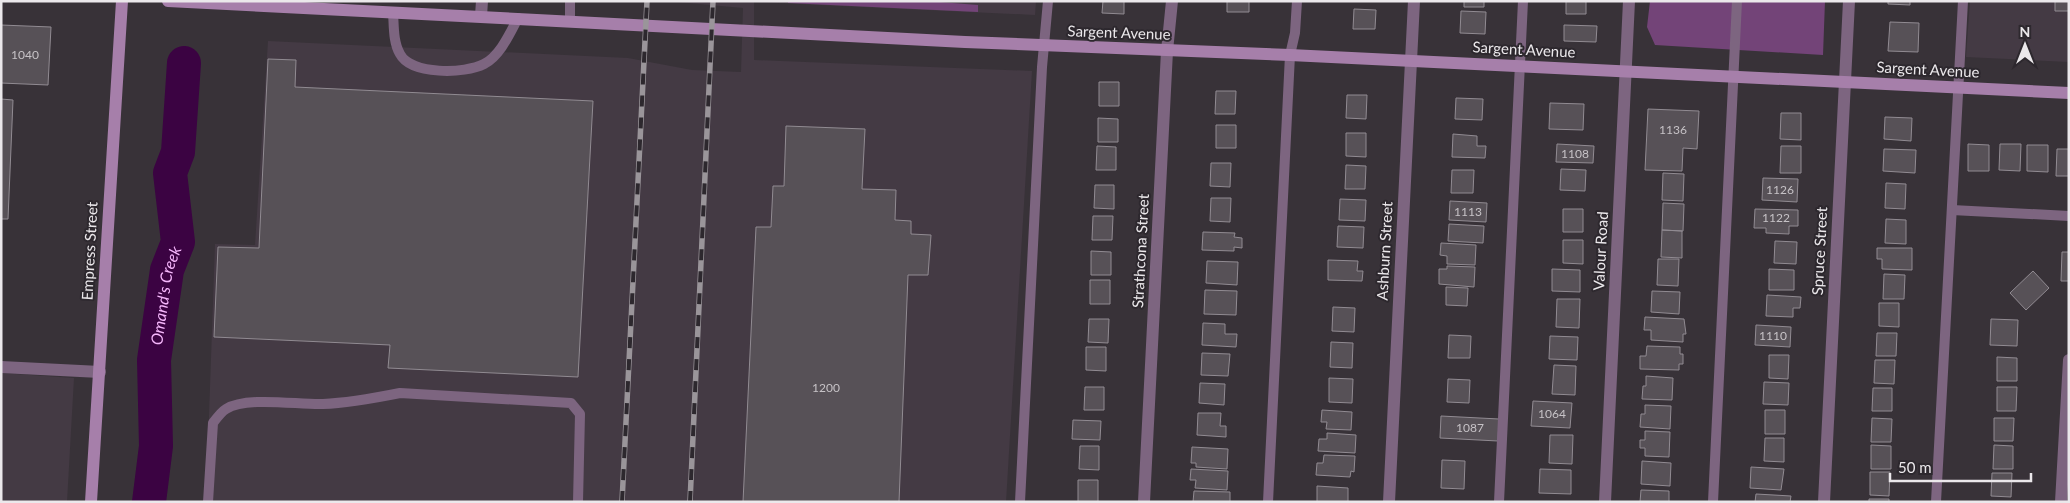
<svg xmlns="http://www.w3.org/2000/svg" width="2070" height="503" font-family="Lato,sans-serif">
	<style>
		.built { fill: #443a44 }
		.green { fill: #734478 }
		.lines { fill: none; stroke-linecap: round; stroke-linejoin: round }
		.river { stroke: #3b0342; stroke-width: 34 }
		.building { fill: #575157; stroke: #918b92 }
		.service { stroke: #7d6580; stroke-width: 10 }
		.minor { stroke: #7d6580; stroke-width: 12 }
		.secondary { stroke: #a67faa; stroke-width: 12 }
		.rail-casing { stroke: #9a959a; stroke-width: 5.5 }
		.rail { stroke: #2d282e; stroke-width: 4; stroke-dasharray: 11; stroke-linecap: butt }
		.labels { text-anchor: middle; stroke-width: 4; stroke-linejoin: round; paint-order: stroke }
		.number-label { font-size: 12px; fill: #c6c2c6 }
		.street-label { font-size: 15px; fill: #ebe8eb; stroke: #2d282e }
		.water-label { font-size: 16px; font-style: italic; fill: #f6b7fc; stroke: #2d282e }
	</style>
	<rect width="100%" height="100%" fill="#383238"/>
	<path class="built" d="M666,1h370l-1,14 -281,-13v58l278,11 -26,431h-800l9,-258 40,1 13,-204 360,17 64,12 49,2 2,-64z
		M1970,1h99v61l-103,-5z
		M1,373l73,5 -7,124h-66z"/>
	<path class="green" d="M788,1h139l51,4v7l-190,-9z
		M1650,1h175l-2,54 -168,-10 -8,-18z"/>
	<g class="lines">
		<path class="river" id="s1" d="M149,502l7,-56 -2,-86 13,-90 11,-28 -8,-69 8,-21 6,-89"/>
	</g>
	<path class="building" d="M1103,1h21v13l-22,-1z
		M1227,1h22v11h-22z
		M1464,1h20v6h-20z
		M1566,1h20v13h-20z
		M1888,1h22v4l-22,-1z
		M2055,1h14v10h-14z
		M1354,9l22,1 -1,19h-22z
		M1461,11l25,1 -1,22 -25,-1z
		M1890,22l29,1 -1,29 -30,-1z
		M1,25l50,2 -3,58 -47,-2z
		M1564,25l33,1 -1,16 -32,-1z
		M268,59l28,1 -1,27 298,14 -15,276 -190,-9 2,-23 -176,-8 4,-90 41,1z
		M1099,82h20v24h-20z
		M1216,91h20l-1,23h-20z
		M1347,95h20l-1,24 -20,-1z
		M1456,98l27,1 -1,21 -27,-1z
		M1,99l12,1 -5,119h-7z
		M1550,103l34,1 -1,26 -34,-1z
		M1648,109l51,2 -2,38 -14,-1 -1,23 -37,-1z
		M1781,113h20v27l-21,-1z
		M1885,117l27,1 -1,23 -27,-2z
		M1098,118l20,1v23h-20z
		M1216,125h20v23h-20z
		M786,126l79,3 -3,60 34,1 -1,30 16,1v13l20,1 -3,40h-20l-9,227h-156l13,-275h15l2,-41h11z
		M1346,133h20v24l-20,-1z
		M1453,134l24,2v10h9l-1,12 -33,-1z
		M1557,144l37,2 -1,17 -37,-1z
		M1968,144l21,1v26h-21z
		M2000,144h21l-1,27 -21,-1z
		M2027,145h21v27l-21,-1z
		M1097,146l19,1v23h-20z
		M1781,146h20v27h-21z
		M1884,149l32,1 -1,23 -32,-2z
		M2057,149h12v27h-13z
		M1211,163h20l-1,24 -20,-1z
		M1346,165l20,1 -1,23h-20z
		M1561,169l25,1 -1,21 -25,-1z
		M1452,170h22l-1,23h-22z
		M1663,173l21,1 -1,27 -21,-1z
		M1763,178l35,1 -1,23 -35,-2z
		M1886,183l20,1 -1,25 -20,-1z
		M1095,185h19v24l-20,-1z
		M1211,198h20l-1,24 -20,-1z
		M1340,199l26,1 -1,21 -26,-1z
		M1450,201l37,2 -1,19 -37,-2z
		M1663,203l21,1 -1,27 -21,-1z
		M1563,209h20v23h-20z
		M1755,209l43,1v16h-9v8l-23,-1v-5h-12z
		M1093,216h20l-1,24h-20z
		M1886,219l20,1v24l-21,-1z
		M1449,224l35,2 -1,17 -35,-2z
		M1338,226l26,1 -1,21 -26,-1z
		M1662,230l20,1v27l-21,-1z
		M1203,232l32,1 -1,4 8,1v10l-8,-1v4l-32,-1z
		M1563,240h20v24l-20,-1z
		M1775,241l22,1 -1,22 -22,-1z
		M1441,243l35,2 -1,20 -28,-1v-8l-7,-1z
		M1877,248h35v22l-30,-1v-10h-5z
		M1091,251l20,1v23h-20z
		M2062,252h7v29h-8z
		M1658,259h21l-1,27 -21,-1z
		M1328,260l30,1 -1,10h6l-1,10 -34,-1z
		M1207,261l31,1 -1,23 -31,-2z
		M1447,266l28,1 -1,20 -35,-3v-15h8z
		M1552,269l28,1v22l-28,-1z
		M1769,269l25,1v20h-25z
		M2033,271l16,17 -23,22 -16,-17z
		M1884,274l21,1 -1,24h-21z
		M1090,280h20v24h-20z
		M1446,287l22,1 -1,18 -21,-1z
		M1205,290l32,1 -1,24 -32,-1z
		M1652,291l28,1 -1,22 -28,-2z
		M1767,295l34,2 -1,11h-7v9l-27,-1z
		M1557,299h23l-1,29 -23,-1z
		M1879,303h20v24l-20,-1z
		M1333,307l22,1 -1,24 -22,-1z
		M1645,317l39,2 2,15h-3v8l-32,-2v-10h-7z
		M1089,319h20l-1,24 -20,-1z
		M1991,319l27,1 -1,26 -27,-1z
		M1203,323l22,1v10h12l-1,13 -34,-2z
		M1756,325l35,2 -1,20 -35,-2z
		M1877,333h20l-1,23h-20z
		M1449,335l22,1 -1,22h-22z
		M1550,336l28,1 -1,23 -28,-1z
		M1331,342l22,1 -1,25 -22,-1z
		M1647,346l33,1v7h3v10h-4v6l-39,-1v-13h6z
		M1086,347h20v24l-20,-1z
		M1202,353l28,1 -2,22 -27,-1z
		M1769,355h20l-1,24 -19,-1z
		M1997,357l20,1v23h-20z
		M1875,360h20l-1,24 -20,-1z
		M1554,365l22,1 -1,29 -23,-1z
		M1646,376l27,2 -1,22 -30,-1 1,-13h3z
		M1329,378l24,1 -1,24 -23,-1z
		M1448,379l22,1 -1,23 -22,-1z
		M1764,382l25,1 -1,22 -25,-1z
		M1200,383l25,1 -1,21 -25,-2z
		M1085,387h19v23h-20z
		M1997,387h20l-1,24h-19z
		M1873,388h19v23h-20z
		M1533,401l39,2 -2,25 -39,-2z
		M1645,405l26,1 -1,23 -30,-2 1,-13h4z
		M1322,410l30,2 -1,18 -25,-1 1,-7h-6z
		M1765,410h20v24h-20z
		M1198,413h23l-1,13h6v11l-29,-2z
		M1441,416l58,3 -1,22 -58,-3z
		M1872,418l20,1 -1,23h-20z
		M1994,418h20l-1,23h-19z
		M1073,420l28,1 -1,19 -28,-1z
		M1645,431l25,1 -1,25 -24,-1v-8h-5v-8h5z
		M1327,433l29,2 -1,18 -37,-2 1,-12h8z
		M1550,435h23l-1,29 -23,-1z
		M1765,438h19v24l-20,-1z
		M1871,445l20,1v23h-20z
		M1994,445l19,1v23h-20z
		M1080,446h19v24l-20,-1z
		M1192,447l36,2 -1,20 -31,-2v-4h-5z
		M1324,455l31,1 -1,16 -3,-1 -1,6 -34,-2 1,-12h6z
		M1442,460l23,1 -1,28 -23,-1z
		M1642,461l29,2 -1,23 -29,-2z
		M1751,467l33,2 -3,21 -31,-2z
		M1191,469l37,2 -1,19 -32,-2 1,-8h-6z
		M1540,469l31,1v24l-32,-1z
		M1870,472h20l-1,24 -19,-1z
		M1992,473h20l-1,24 -20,-1z
		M1078,480h20v22h-20z
		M1317,486l31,2v14h-31z
		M1641,490l28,1v11h-29z
		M1194,491l36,1v10h-37z
		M1756,494l35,2 -1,6h-35z
		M1869,499h20v3h-20z"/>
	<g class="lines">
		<path class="service" d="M393,12c1,14 0,30 7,42 11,21 65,20 84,10 16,-8 26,-31 34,-46
			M570,20v-19
			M1952,210l117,6
			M208,502l5,-79c3,-4 8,-11 13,-14 21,-13 72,-4 97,-5 26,-1 52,-6 77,-11l171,10 9,11 -2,88
			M1020,502l22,-435 6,-66
			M1268,502l22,-447 5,-22 2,-32
			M1499,502l24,-501
			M1713,502l24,-501
			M1936,502l27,-501"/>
		<path class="minor" d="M481,16l1,-15
			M1,367l99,5
			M1144,502l23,-451 5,-50
			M1389,502l25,-501
			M1605,502l24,-501
			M1824,502l25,-501
			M2061,502l8,-142"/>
		<path class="secondary" d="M168,1l797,41 325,13 779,38
			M91,502l31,-501"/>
		<g class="rail-casing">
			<path id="rail" d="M622,502l25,-501
				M690,502l23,-501"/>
		</g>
		<use href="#rail" class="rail"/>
	</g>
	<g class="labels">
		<g class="number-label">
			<text x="25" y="59">1040</text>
			<text x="1673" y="134">1136</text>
			<text x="1575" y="158">1108</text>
			<text x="1780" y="194">1126</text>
			<text x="1468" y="216">1113</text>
			<text x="1776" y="222">1122</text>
			<text x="1773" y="340">1110</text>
			<text x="826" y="392">1200</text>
			<text x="1552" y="418">1064</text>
			<text x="1470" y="432">1087</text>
		</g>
		<g class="street-label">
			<text transform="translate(1119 33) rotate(2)" y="5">Sargent Avenue</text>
			<text transform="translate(1524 50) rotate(3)" y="5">Sargent Avenue</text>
			<text transform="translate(1928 70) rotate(3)" y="5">Sargent Avenue</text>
			<text transform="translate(90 251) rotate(-87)" y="5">Empress Street</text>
			<text transform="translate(1141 251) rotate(-87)" y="5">Strathcona Street</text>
			<text transform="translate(1385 251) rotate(-87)" y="5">Ashburn Street</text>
			<text transform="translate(1601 251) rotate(-87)" y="5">Valour Road</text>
			<text transform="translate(1820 251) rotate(-87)" y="5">Spruce Street</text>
		</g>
		<g class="water-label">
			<text dy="6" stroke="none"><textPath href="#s1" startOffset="208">Omand's Creek</textPath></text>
		</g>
	</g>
	<rect width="2070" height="503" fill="none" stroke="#ebe8eb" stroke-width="5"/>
	<g transform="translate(2025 45)" stroke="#2d282e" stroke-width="4" paint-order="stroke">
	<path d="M0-4L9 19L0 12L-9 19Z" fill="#ebe8eb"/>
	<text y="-8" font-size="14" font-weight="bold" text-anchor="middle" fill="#ebe8eb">N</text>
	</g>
	<path d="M1890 473v8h141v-8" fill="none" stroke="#ebe8eb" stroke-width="2.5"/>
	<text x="1898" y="473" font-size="15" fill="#ebe8eb" stroke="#2d282e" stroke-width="4" paint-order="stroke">50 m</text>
</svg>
